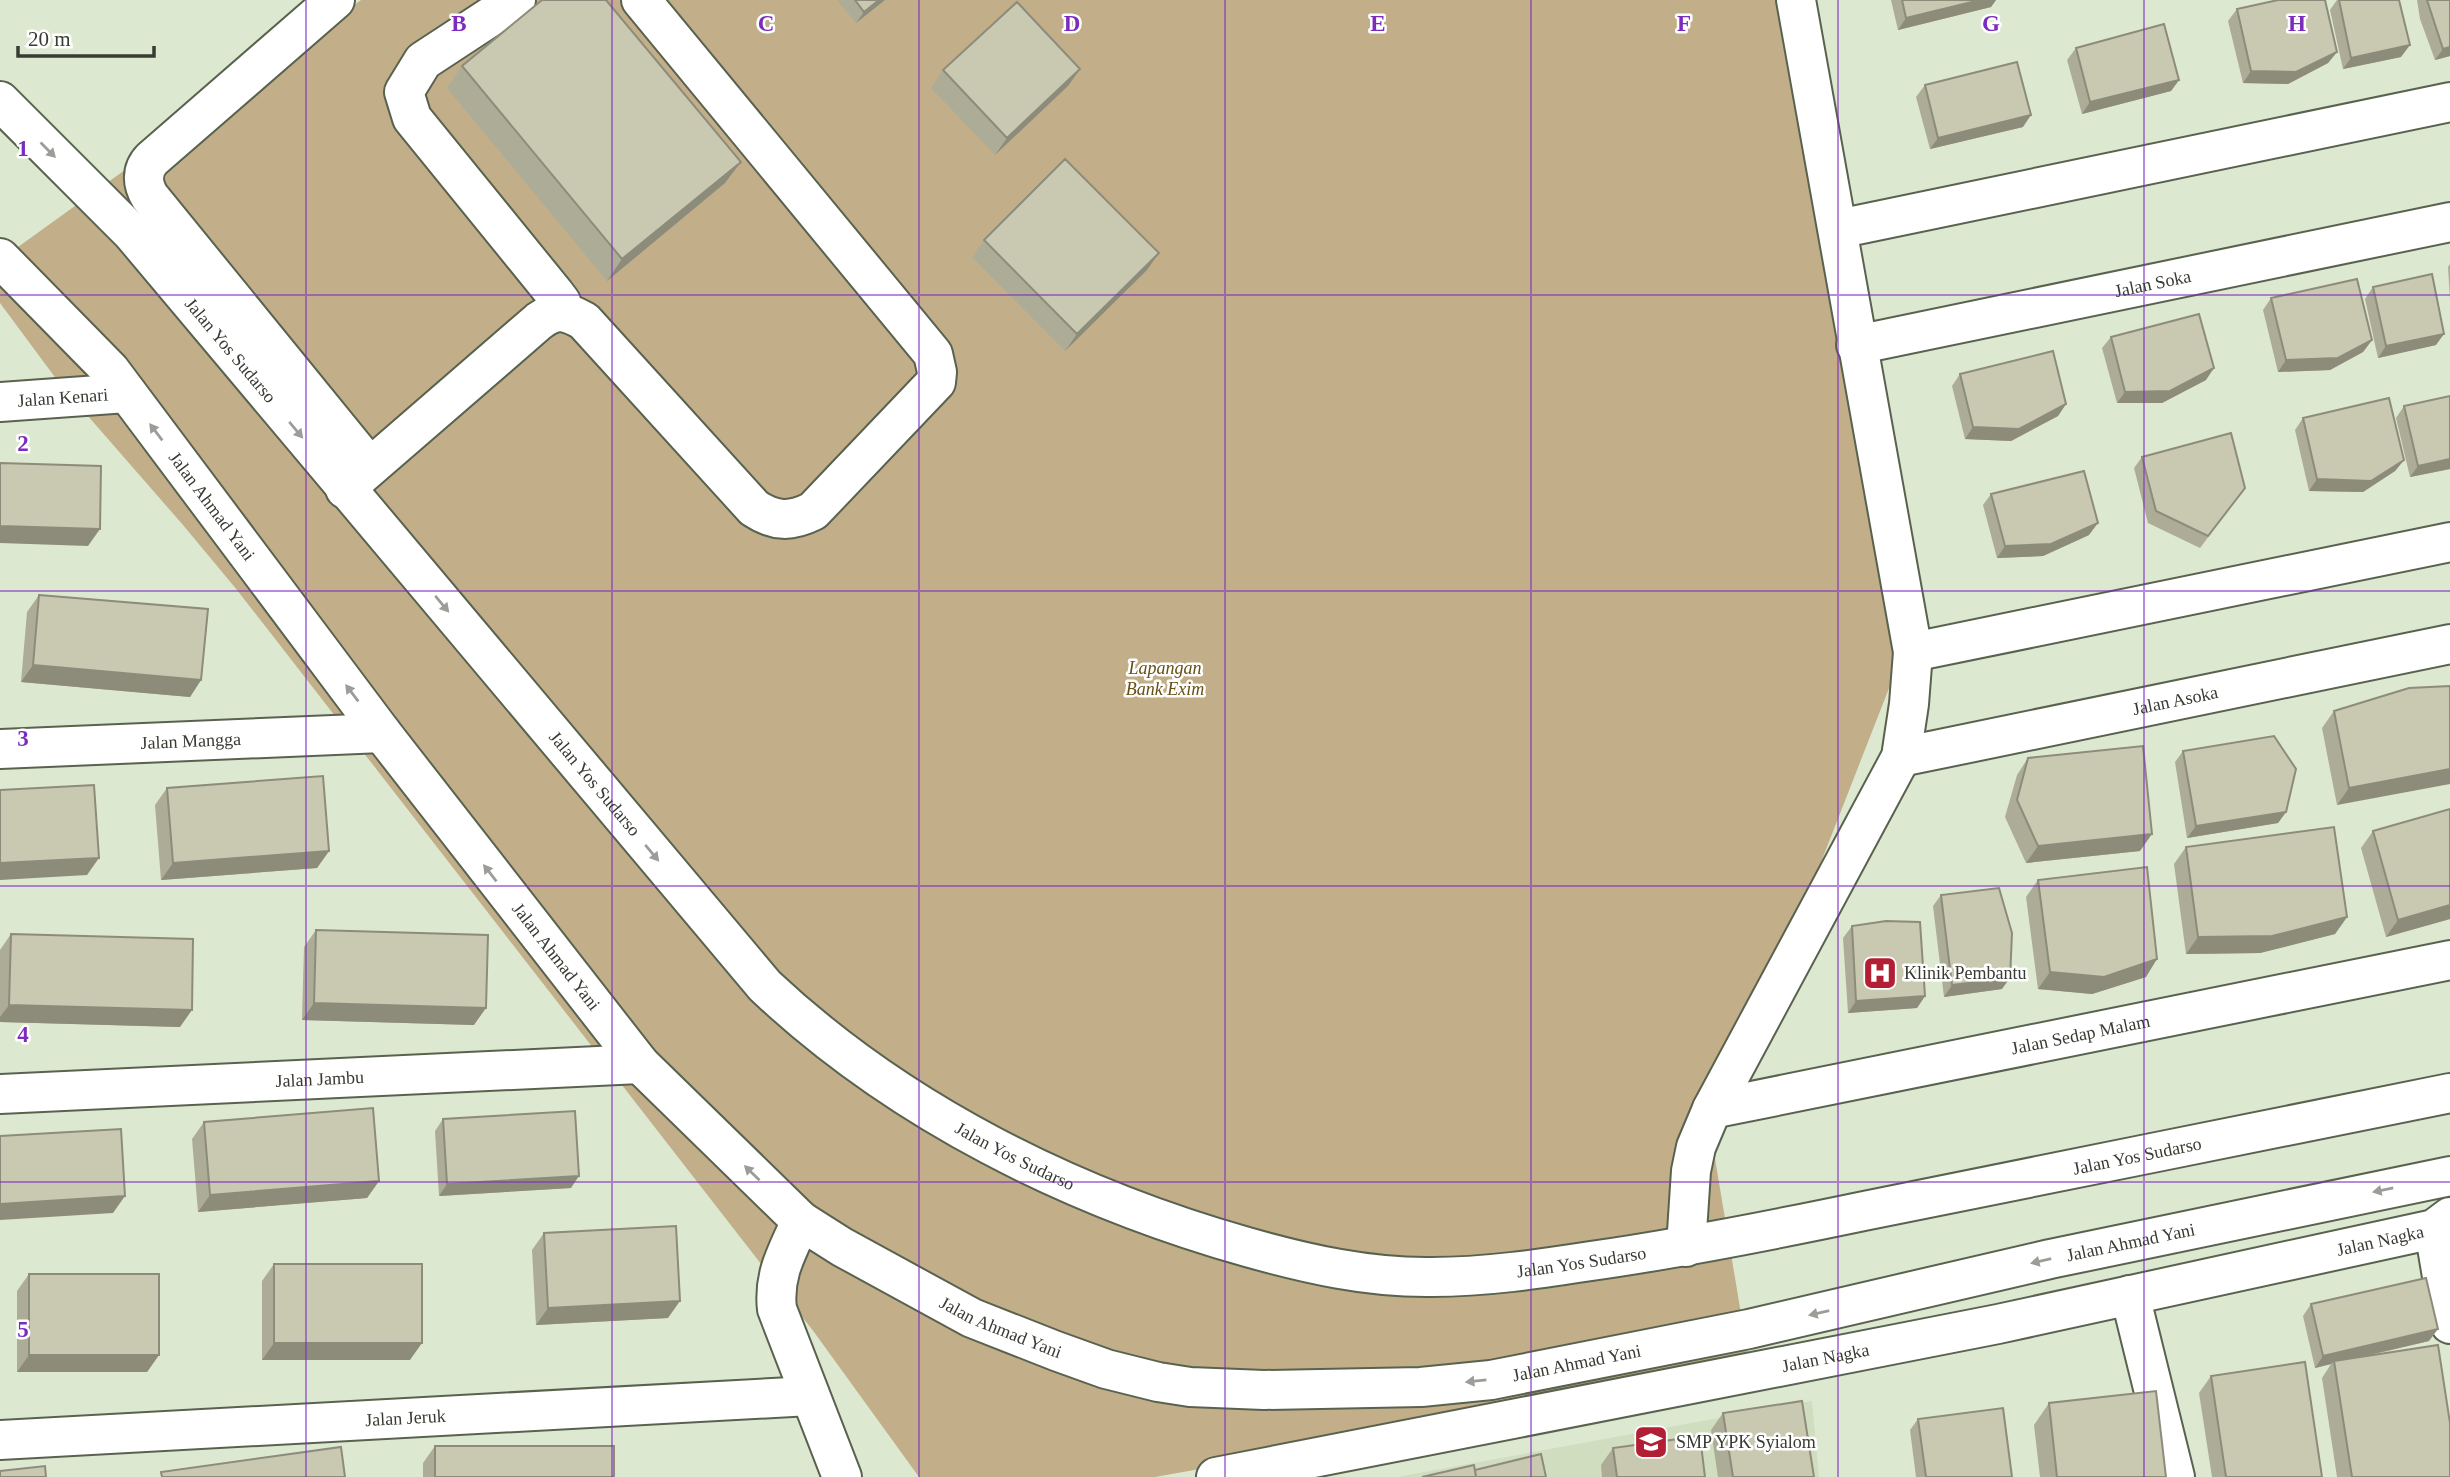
<svg xmlns="http://www.w3.org/2000/svg" width="2450" height="1477" font-family="'Times New Roman',serif">
	<style>
		.built { fill: #d0ddbf }
		.green { fill: #c2af8a }
		.lines { fill: none; stroke-linecap: round; stroke-linejoin: round }
		.minor-casing { stroke: #59624e; stroke-width: 42 }
		.highway-casing { stroke: #59624e; stroke-width: 42 }
		.minor { stroke: #fff; stroke-width: 38 }
		.highway { stroke: #fff; stroke-width: 38 }
		.wall { fill: #adac97 }
		.shaded-wall { fill: #8d8c7b }
		.building { fill: #c9c8b0; stroke: #8d8c7b; stroke-width: 2 }
		.oneway { fill: #9b9d98 }
		.grid { fill: none; stroke: #7b2cbf; stroke-width: 2; stroke-opacity: 0.55 }
		.labels { text-anchor: middle; stroke-width: 5; stroke-linejoin: round; paint-order: stroke }
		.street-label { font-size: 18px; fill: #373b32; stroke: #fff }
		.park-label { font-size: 18px; font-style: italic; fill: #684f13; stroke: #fff }
		.poi-label { font-size: 18px; fill: #373b32; stroke: #fff; text-anchor: start }
		.grid-label { font-size: 23px; text-anchor: middle; font-weight: bold; fill: #7b2cbf; stroke: #fff; stroke-width: 5; stroke-linejoin: round; paint-order: stroke }
	</style>
	<rect width="100%" height="100%" fill="#dde8d1"/>
	<path class="built" d="M1812,1401l7,76h-422z"/>
	<path class="green" d="M361,0h1424l117,655 -190,486 40,238 -428,68 -169,30h-236l-105,-145 -577,-742 -54,-65 -123,-141 -60,-81v-43z"/>
	<g class="lines">
		<g class="minor-casing">
			<g id="minor">
				<path d="M335,0l-183,159c-11,11 -10,25 -2,38l219,269"/>
				<path d="M516,0l-93,61 -19,31 8,26 143,176 6,8 -3,9"/>
				<path d="M1838,229l612,-127"/>
				<path id="s1" d="M1856,345l594,-123"/>
				<path id="s2" d="M0,402l127,-9"/>
				<path d="M345,489l194,-168c18,-13 27,-10 45,0l170,187c21,14 37,14 59,3l123,-129 1,-10 -4,-18 -292,-354"/>
				<path d="M1913,652l537,-110"/>
				<path id="s3" d="M0,749l382,-16"/>
				<path id="s4" d="M1901,757l549,-113"/>
				<path id="s5" d="M0,1094l640,-30"/>
				<path id="s6" d="M1712,1109l738,-149"/>
				<path d="M801,1221c-14,31 -28,54 -24,88l65,168"/>
				<path d="M2434,1229l16,95"/>
				<path d="M1686,1247l5,-76 5,-24 16,-38 189,-352 8,-53 4,-52 -117,-652"/>
				<path d="M2130,1295l45,182"/>
				<path id="s7" d="M0,1440l810,-44"/>
				<path id="s8" d="M1216,1477l782,-153 436,-95 16,-12"/>
			</g>
		</g>
		<g class="highway-casing">
			<g id="highway">
				<path id="s9" d="M0,101l132,132 633,753c134,126 306,211 482,261 60,17 122,31 185,30 53,0 107,-8 159,-16 92,-13 182,-31 273,-50 195,-39 391,-79 586,-118"/>
				<path id="s10" d="M0,258l110,112 272,363 258,331 161,157 41,26 130,71 84,33 50,18 52,13 32,5 74,3 157,-3 70,-7 258,-51 301,-70 400,-83"/>
			</g>
		</g>
		<use href="#minor" class="minor"/>
		<use href="#highway" class="highway"/>
	</g>
	<path class="wall" d="M837,0h48l-29,23z
		M1891,0h105l-5,7 -93,23z
		M2337,0h62l2,57 -58,12 -13,-59z
		M2417,0h33v56l-15,4 -15,-41z
		M2237,9l100,43 -9,11 -40,21 -45,-1 -15,-62z
		M2076,48l103,32 -8,11 -89,23 -15,-54z
		M462,66l263,117 -118,98 -160,-193z
		M1080,69l-12,17 -73,69 -64,-67 12,-18z
		M1925,85l98,42 -93,22 -14,-52z
		M984,240l163,30 -82,81 -93,-94z
		M2450,264v35l-2,-32z
		M2373,287l63,58 -58,13 -13,-59z
		M2271,298l101,42 -9,12 -33,18 -52,2 -15,-62z
		M2111,337l95,43 -44,23h-45l-15,-55z
		M1960,374l106,30 -8,12 -47,25 -46,-2 -13,-53z
		M2450,396v73l-40,8 -14,-59 8,-12z
		M2303,418l101,42 -9,11 -32,21 -54,-1 -14,-61z
		M2142,457l103,31 -45,60 -52,-25 -14,-55z
		M1991,494l98,41 -46,21 -46,2 -14,-53z
		M39,595l162,85 -11,17 -169,-15 6,-70z
		M2450,686l-113,119 -15,-77 12,-17z
		M2183,751l103,61 -8,11 -91,15 -12,-76z
		M2028,758l112,93 -114,12 -21,-46 12,-42z
		M167,788l162,63 -12,17 -156,12 -6,-75z
		M2373,831l77,88 -64,18 -25,-89z
		M2186,847l161,70 -12,17 -75,19 -74,1 -12,-90z
		M2038,880l108,97 -54,17 -54,-5 -12,-92z
		M1941,895l61,94 -58,8 -11,-91z
		M1852,926l73,70 -8,12 -69,5 -5,-75z
		M316,930l158,95 -172,-5 2,-73z
		M11,934l169,93 -180,-5v-72z
		M443,1119l128,69 -132,8 -4,-65z
		M204,1122l175,59 -12,17 -169,14 -6,-73z
		M544,1233l124,85 -132,7 -4,-75z
		M274,1264l136,96h-148v-79z
		M29,1274l130,81 -12,17h-130v-81z
		M2311,1304l118,37 -62,15 83,121h-113l-15,-99 9,-14 -16,4 -12,-52z
		M2211,1376l111,101h-110l-13,-84z
		M2049,1403l117,74h-126l-6,-52z
		M1723,1413l91,64h-96l-7,-47z
		M1918,1419l94,58h-96l-6,-47z
		M435,1446l179,31h-191v-14z
		M1613,1448l92,29h-103l-1,-12z"/>
	<path class="shaded-wall" d="M879,0h6l-29,23 8,-11z
		M1980,0h16l-5,7 -93,23 8,-12z
		M2410,45l-9,12 -58,12 8,-11z
		M2450,47v9l-15,4 8,-11z
		M2337,52l-9,11 -40,21 -45,-1 8,-12z
		M1080,69l-12,17 -73,69 12,-17z
		M2179,80l-8,11 -89,23 8,-12z
		M2031,115l-8,12 -93,22 8,-11z
		M741,162l-16,21 -118,98 15,-22z
		M1159,253l-12,17 -82,81 12,-17z
		M2444,334l-8,11 -58,13 8,-12z
		M2372,340l-9,12 -33,18 -52,2 8,-12z
		M2214,368l-8,12 -44,23h-45l8,-11z
		M2066,404l-8,12 -47,25 -46,-2 8,-12z
		M2450,459v10l-40,8 8,-11z
		M2404,460l-9,11 -32,21 -54,-1 8,-12z
		M2098,523l-9,12 -46,21 -46,2 8,-12z
		M0,526l100,3 -12,17 -88,-3z
		M33,665l168,15 -11,17 -169,-15z
		M2450,769v15l-113,21 12,-17z
		M2286,812l-8,11 -91,15 9,-12z
		M2152,834l-12,17 -114,12 12,-17z
		M329,851l-12,17 -156,12 12,-17z
		M99,858l-12,17 -87,5v-17z
		M2450,905v14l-64,18 12,-17z
		M2347,917l-12,17 -75,19 -74,1 12,-17z
		M2157,959l-11,18 -54,17 -54,-5 12,-17z
		M2010,978l-8,11 -58,8 8,-12z
		M1925,996l-8,12 -69,5 8,-12z
		M314,1003l172,5 -12,17 -172,-5z
		M9,1005l183,5 -12,17 -180,-5v-5z
		M579,1176l-8,12 -132,8 8,-12z
		M379,1181l-12,17 -169,14 12,-17z
		M125,1196l-12,17 -113,7v-16z
		M680,1301l-12,17 -132,7 12,-17z
		M2438,1329l-9,12 -95,22v-2l-3,3 -16,4 8,-12z
		M274,1343h148l-12,17h-148z
		M29,1355h130l-12,17h-130z"/>
	<path class="building" d="M542,0h64l135,162 -119,97 -160,-193z
		M855,0h24l-15,12z
		M1902,0h78l-74,18z
		M2278,0h47l12,52 -41,20 -45,-1 -14,-62z
		M2339,0h60l11,45 -59,13z
		M2427,0h23v47l-7,2z
		M1017,2l63,67 -73,69 -64,-68z
		M2164,24l15,56 -89,22 -14,-54z
		M2017,62l14,53 -93,23 -13,-53z
		M1065,159l94,94 -82,81 -93,-94z
		M2432,274l12,60 -58,12 -13,-59z
		M2357,279l15,61 -34,18 -52,2 -15,-62z
		M2199,314l15,54 -44,23 -45,1 -14,-55z
		M2053,351l13,53 -47,25 -46,-2 -13,-53z
		M2450,396v63l-32,7 -14,-60z
		M2389,398l15,62 -33,21 -54,-2 -14,-61z
		M2231,433l14,55 -37,48 -52,-25 -14,-54z
		M0,463l101,3 -1,63 -100,-3z
		M2084,471l14,52 -47,21 -46,2 -14,-52z
		M39,595l169,14 -7,71 -168,-15z
		M2450,686v83l-101,19 -15,-77 75,-23z
		M2274,736l22,33 -10,43 -90,14 -13,-75z
		M2143,746l9,88 -114,12 -21,-46 11,-42z
		M323,776l6,75 -156,12 -6,-75z
		M94,785l5,73 -99,5v-73z
		M2450,809v96l-52,15 -25,-89z
		M2334,827l13,90 -75,19 -74,1 -12,-90z
		M2147,867l10,92 -53,18 -54,-5 -12,-92z
		M1999,888l13,45 -2,45 -58,7 -11,-90z
		M1886,921l34,1 5,74 -69,5 -4,-75z
		M316,930l172,5 -2,73 -172,-5z
		M11,934l182,5 -1,71 -183,-5z
		M373,1108l6,73 -169,14 -6,-73z
		M575,1111l4,65 -132,8 -4,-65z
		M121,1129l4,67 -125,8v-68z
		M676,1226l4,75 -132,7 -4,-75z
		M274,1264h148v79h-148z
		M29,1274h130v81h-130z
		M2426,1278l12,51 -115,27 -12,-52z
		M2438,1345l12,78v54h-98l-18,-116z
		M2305,1362l17,115h-96l-15,-101z
		M2156,1391l10,86h-109l-8,-74z
		M1802,1401l12,76h-81l-10,-64z
		M2003,1408l9,69h-86l-8,-58z
		M1700,1436l5,41h-88l-4,-29z
		M435,1446h179v31h-179z
		M341,1447l4,30h-183l-1,-5z
		M1541,1454l5,23h-70l-1,-7z
		M1474,1465l2,12h-54z
		M45,1466l1,11h-46v-6z"/>
	<defs><path id="oneway-solid" d="M-6-.8H1V-3.2L6.5 0L1 3.2V.8H-6Z" transform="scale(1.75)"/></defs>
	<g class="oneway">
		<use href="#oneway-solid" transform="translate(48 150) rotate(45)"/>
		<use href="#oneway-solid" transform="translate(296 430) rotate(50)"/>
		<use href="#oneway-solid" transform="translate(156 432) rotate(-127)"/>
		<use href="#oneway-solid" transform="translate(442 604) rotate(50)"/>
		<use href="#oneway-solid" transform="translate(352 693) rotate(-127)"/>
		<use href="#oneway-solid" transform="translate(652 853) rotate(50)"/>
		<use href="#oneway-solid" transform="translate(490 873) rotate(-128)"/>
		<use href="#oneway-solid" transform="translate(752 1173) rotate(-136)"/>
		<use href="#oneway-solid" transform="translate(2383 1190) rotate(168)"/>
		<use href="#oneway-solid" transform="translate(2041 1261) rotate(167)"/>
		<use href="#oneway-solid" transform="translate(1819 1313) rotate(167)"/>
		<use href="#oneway-solid" transform="translate(1476 1381) rotate(174)"/>
	</g>
	<path class="grid" d="M306,0v1477M612,0v1477M919,0v1477M1225,0v1477M1531,0v1477M1838,0v1477M2144,0v1477M0,295h2450M0,591h2450M0,886h2450M0,1182h2450"/>
	<defs>
		<g id="hospital-square" transform="scale(1.75)"><rect x="-9" y="-9" width="18" height="18" rx="4" fill="#b21f35" stroke="#fff"/><path d="M-5-5h3v3.5h4V-5h3V5h-3V1.5h-4V5h-3Z" fill="#fff"/></g>
		<g id="school-square" transform="scale(1.75)"><rect x="-9" y="-9" width="18" height="18" rx="4" fill="#b21f35" stroke="#fff"/><path d="M0-5L7-2L0 1L-7-2ZM-4 1L0 2.5L4 1V4Q0 6-4 4Z" fill="#fff"/></g>
	</defs>
	<g fill-rule="evenodd">
		<use href="#hospital-square" x="1880" y="973"/>
		<use href="#school-square" x="1651" y="1442"/>
	</g>
	<g class="labels">
		<g class="street-label">
			<text dy="6" stroke="none"><textPath href="#s1" startOffset="303">Jalan Soka</textPath></text>
			<text dy="6" stroke="none"><textPath href="#s9" startOffset="340">Jalan Yos Sudarso</textPath></text>
			<text dy="6" stroke="none"><textPath href="#s2" startOffset="63">Jalan Kenari</textPath></text>
			<text dy="6" stroke="none"><textPath href="#s10" startOffset="327">Jalan Ahmad Yani</textPath></text>
			<text dy="6" stroke="none"><textPath href="#s4" startOffset="280">Jalan Asoka</textPath></text>
			<text dy="6" stroke="none"><textPath href="#s3" startOffset="191">Jalan Mangga</textPath></text>
			<text dy="6" stroke="none"><textPath href="#s9" startOffset="906">Jalan Yos Sudarso</textPath></text>
			<text dy="6" stroke="none"><textPath href="#s10" startOffset="894">Jalan Ahmad Yani</textPath></text>
			<text dy="6" stroke="none"><textPath href="#s6" startOffset="376">Jalan Sedap Malam</textPath></text>
			<text dy="6" stroke="none"><textPath href="#s5" startOffset="320">Jalan Jambu</textPath></text>
			<text dy="6" stroke="none"><textPath href="#s9" startOffset="1474">Jalan Yos Sudarso</textPath></text>
			<text dy="6" stroke="none"><textPath href="#s9" startOffset="2628">Jalan Yos Sudarso</textPath></text>
			<text dy="6" stroke="none"><textPath href="#s8" startOffset="1188">Jalan Nagka</textPath></text>
			<text dy="6" stroke="none"><textPath href="#s10" startOffset="2637">Jalan Ahmad Yani</textPath></text>
			<text dy="6" stroke="none"><textPath href="#s9" startOffset="2062">Jalan Yos Sudarso</textPath></text>
			<text dy="6" stroke="none"><textPath href="#s10" startOffset="1482">Jalan Ahmad Yani</textPath></text>
			<text dy="6" stroke="none"><textPath href="#s8" startOffset="621">Jalan Nagka</textPath></text>
			<text dy="6" stroke="none"><textPath href="#s10" startOffset="2070">Jalan Ahmad Yani</textPath></text>
			<text dy="6" stroke="none"><textPath href="#s7" startOffset="406">Jalan Jeruk</textPath></text>
		</g>
		<g class="park-label">
			<text x="1165" y="674">Lapangan<tspan x="1165" dy="21">Bank Exim</tspan></text>
		</g>
		<g class="poi-label">
			<text x="1904" y="979">Klinik Pembantu</text>
			<text x="1676" y="1448">SMP YPK Syialom</text>
		</g>
	</g>
	<g class="grid-label">
		<text x="459" y="31">B</text>
		<text x="766" y="31">C</text>
		<text x="1072" y="31">D</text>
		<text x="1378" y="31">E</text>
		<text x="1684" y="31">F</text>
		<text x="1991" y="31">G</text>
		<text x="2297" y="31">H</text>
		<text x="23" y="156">1</text>
		<text x="23" y="451">2</text>
		<text x="23" y="746">3</text>
		<text x="23" y="1042">4</text>
		<text x="23" y="1337">5</text>
	</g>
	<path d="M18 46v10h136v-10" fill="none" stroke="#373b32" stroke-width="3.5"/>
	<text x="28" y="46" font-size="21" fill="#373b32" stroke="#ffffff" stroke-width="5" paint-order="stroke">20 m</text>
</svg>
